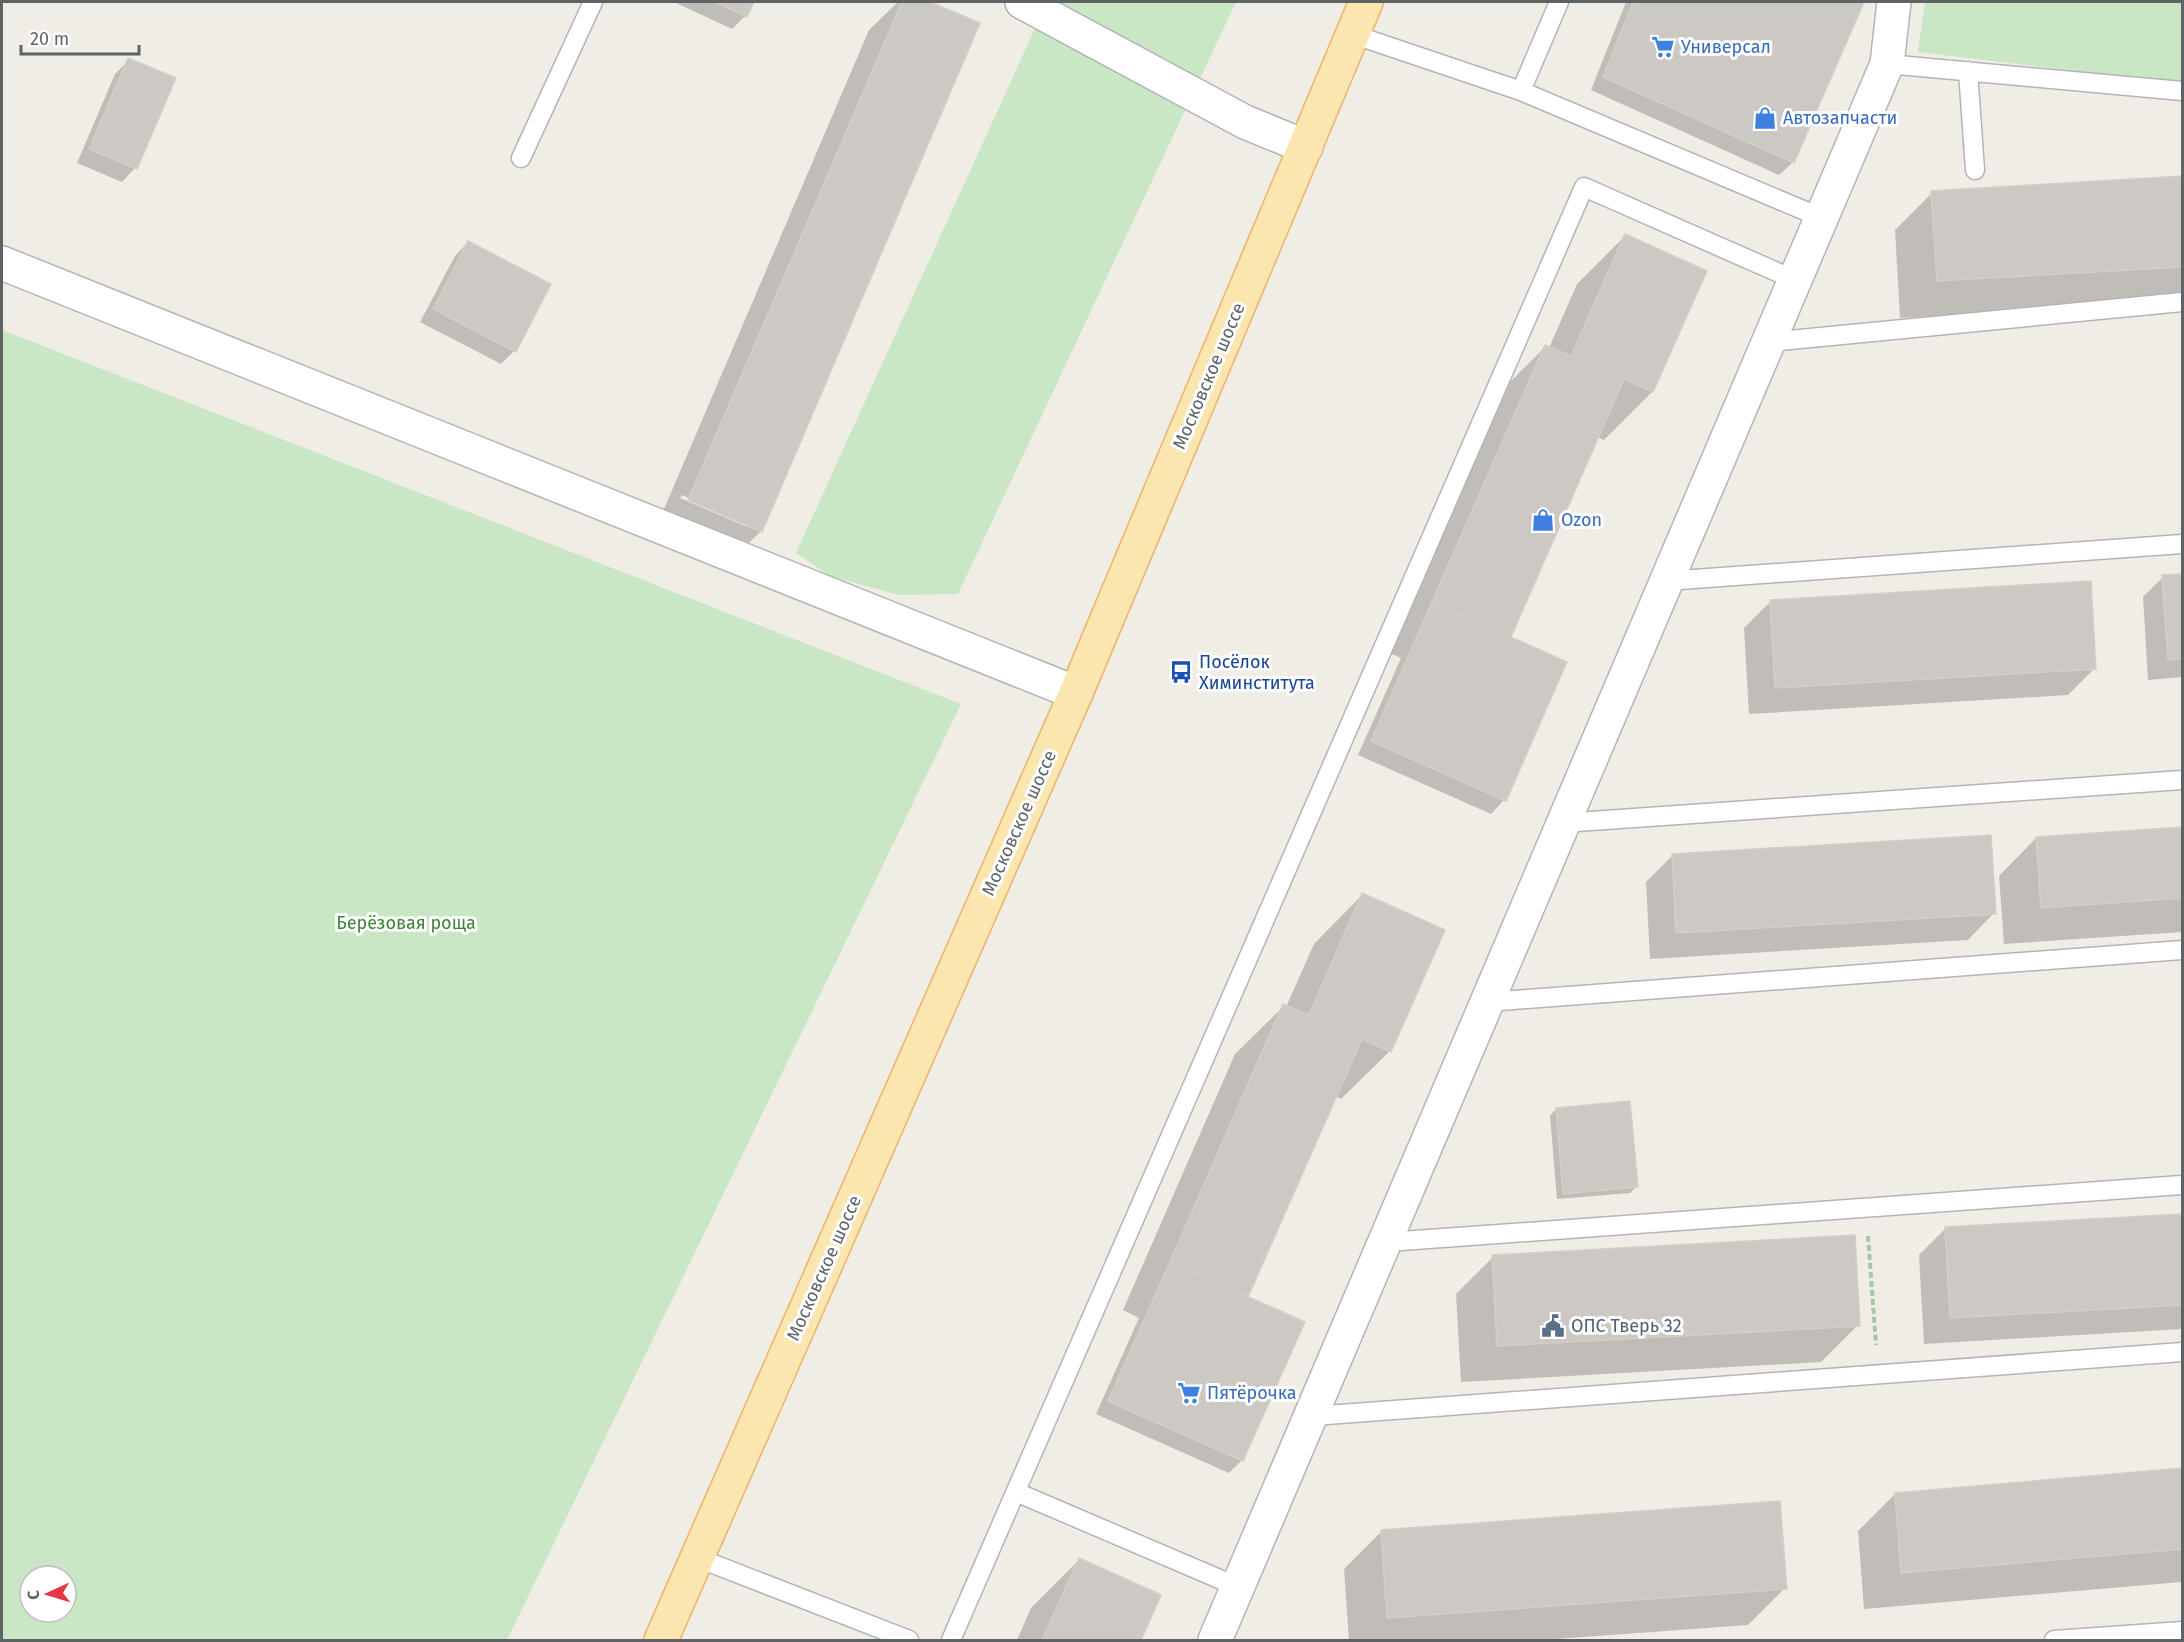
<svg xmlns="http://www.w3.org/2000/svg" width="2184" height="1642" font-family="'Fira Sans',sans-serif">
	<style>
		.green { fill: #c9e6c5; fill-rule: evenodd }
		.shadow { fill: #0003; fill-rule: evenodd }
		.building { fill: #ccc8c4; stroke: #d4cec5; stroke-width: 1.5 }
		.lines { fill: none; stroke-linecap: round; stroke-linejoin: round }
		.service-casing { stroke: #b2b5b8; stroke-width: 21 }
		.minor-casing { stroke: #b2b5b8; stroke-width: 36 }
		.primary-casing { stroke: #edb463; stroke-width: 36 }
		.path { stroke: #9fcaa5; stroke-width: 4; stroke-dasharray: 6 3; stroke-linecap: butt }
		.service { stroke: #fff; stroke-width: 18 }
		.minor { stroke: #fff; stroke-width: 33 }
		.primary { stroke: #fce6b0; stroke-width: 33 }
		.labels { text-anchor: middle; stroke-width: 6; stroke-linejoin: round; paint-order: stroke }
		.shop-label { font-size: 18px; fill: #366cbe; stroke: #fff; text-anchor: start }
		.street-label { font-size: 18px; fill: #5e6366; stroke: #fff }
		.transit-label { font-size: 18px; fill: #164399; stroke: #fff; text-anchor: start }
		.park-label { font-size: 18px; fill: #3f8338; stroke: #fff }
		.service-label { font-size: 18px; fill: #4e5e75; stroke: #fff; text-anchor: start }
	</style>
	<rect width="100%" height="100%" fill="#f0ede7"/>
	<path class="green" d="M1047,2h189l-278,592 -59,1 -69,-19 -34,-23z
		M1925,2h257v82l-264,-32z
		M2,330l959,374 -454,936h-505zM30,1576h36v36h-36z"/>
	<path class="shadow" d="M674,2h78l-7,14 -13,13z
		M898,2h28l52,22 -217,507 -37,37 -72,-31 217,-507zM682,495l63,28v3l-65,-28z
		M1626,2h237l-70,160 -14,13 -188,-85z
		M129,60l6,108 -13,14 -45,-19 38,-89z
		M2182,178v123l-282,17 -5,-88 37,-37z
		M1625,236l80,35 -53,121 -48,48 -7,-3 -88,201 -5,162 -13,14 -133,-59 43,-97 -16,-7 112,-256 49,-49 3,2 28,-64z
		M468,242l46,109 -13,13 -81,-42 35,-66z
		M2182,575v102l-34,3 -5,-83 20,-20z
		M1771,601l324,67 -27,27 -319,19 -5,-86z
		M2182,828v104l-178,12 -5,-68 37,-38z
		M1673,855l321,58 -26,27 -318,19 -4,-77z
		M1362,895l28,156 -49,48 -6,-3 -89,201 -4,163 -13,13 -133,-59 43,-96 -16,-8 112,-256 49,-48 2,1 28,-63z
		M1556,1109l80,78 -6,6 -73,6 -7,-83z
		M2182,1215v114l-258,15 -5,-89 26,-26z
		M1493,1257l365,68 -37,37 -360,20 -5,-88z
		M2182,1470v112l-318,27 -6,-78 37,-37z
		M1381,1532l404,56 -37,37 -206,15h-193l-5,-71z
		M1079,1560l80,35 -20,45h-122l14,-32z"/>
	<path class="building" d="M715,2h39l-7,15z
		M902,2h28l50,21 -218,509 -74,-32z
		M1633,2h231l-70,161 -191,-86z
		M128,58l48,20 -39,91 -48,-20z
		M2182,176v91l-245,14 -6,-90z
		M1625,234l82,37 -54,121 -29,-13 -113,258 -79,-35 113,-257 26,11z
		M468,241l83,43 -35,68 -83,-43z
		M2182,574v85l-14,1 -6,-85z
		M2091,581l5,88 -321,19 -5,-88z
		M1432,602l135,60 -61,139 -135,-60z
		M2182,827v71l-141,10 -5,-71z
		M1991,835l5,79 -320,19 -4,-79z
		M1362,893l83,37 -54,122 -29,-13 -114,258 -78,-35 113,-258 26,11z
		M1630,1101l8,86 -75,7 -7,-86z
		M2182,1214v91l-232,13 -5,-91z
		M1855,1235l5,91 -363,20 -5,-91z
		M1170,1262l135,60 -62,139 -135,-60z
		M2182,1468v81l-281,24 -6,-80z
		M1780,1501l7,88 -400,29 -6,-88z
		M1079,1558l82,37 -20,45h-99z"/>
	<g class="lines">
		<g class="service-casing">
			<path id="service" d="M1352,34l169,57 301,127
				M1887,64l295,27
				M1968,71l7,99
				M1521,91l38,-89
				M521,158l72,-156
				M1769,342l413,-40
				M1666,581l516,-37
				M1562,823l620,-43
				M1487,1002l695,-52
				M1387,1242l795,-57
				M1313,1416l869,-64
				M1016,1492l222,95
				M698,1558l211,82
				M951,1640l633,-1453 211,93
				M2054,1640l128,-9"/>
		</g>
		<g class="minor-casing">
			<path id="minor" d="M1022,2l223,120 61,25
				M2,263l1074,430
				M1215,1640l672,-1576 7,-62"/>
		</g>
		<g class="primary-casing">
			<path id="primary" d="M661,1640l415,-947 290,-691"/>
		</g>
		<path class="path" d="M1868,1236l8,109"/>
		<use href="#service" class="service"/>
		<use href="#minor" class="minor"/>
		<use href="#primary" class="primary"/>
	</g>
	<defs>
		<g id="supermarket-bare" transform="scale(1.8)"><path d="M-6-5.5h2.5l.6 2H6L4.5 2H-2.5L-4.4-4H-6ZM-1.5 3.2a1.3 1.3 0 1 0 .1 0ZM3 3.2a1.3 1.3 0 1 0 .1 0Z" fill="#3f7fe0" stroke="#fff" stroke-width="2.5" paint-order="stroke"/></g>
		<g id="shop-bare" transform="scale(1.8)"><path d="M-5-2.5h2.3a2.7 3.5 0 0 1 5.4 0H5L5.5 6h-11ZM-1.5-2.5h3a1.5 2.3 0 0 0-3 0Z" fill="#3f7fe0" stroke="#fff" stroke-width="2.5" paint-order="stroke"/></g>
		<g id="bus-bare" transform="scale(1.8)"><path d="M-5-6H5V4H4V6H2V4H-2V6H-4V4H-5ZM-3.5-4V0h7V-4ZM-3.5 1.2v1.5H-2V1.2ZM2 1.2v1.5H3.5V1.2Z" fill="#1a4fb4" stroke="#fff" stroke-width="2.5" paint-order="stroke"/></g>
		<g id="civic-bare" transform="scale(1.8)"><path d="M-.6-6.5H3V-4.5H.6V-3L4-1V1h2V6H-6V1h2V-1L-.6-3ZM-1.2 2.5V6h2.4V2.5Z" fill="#5c6f8a" stroke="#fff" stroke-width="2.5" paint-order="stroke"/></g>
	</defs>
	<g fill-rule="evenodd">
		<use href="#supermarket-bare" x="1663" y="47"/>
		<use href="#shop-bare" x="1765" y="118"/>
		<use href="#shop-bare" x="1543" y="520"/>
		<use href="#bus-bare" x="1181" y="672"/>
		<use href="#civic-bare" x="1553" y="1326"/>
		<use href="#supermarket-bare" x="1189" y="1393"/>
	</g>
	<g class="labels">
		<g class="shop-label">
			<text x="1681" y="53">Универсал</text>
			<text x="1783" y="124">Автозапчасти</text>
			<text x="1561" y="526">Ozon</text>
			<text x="1207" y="1399">Пятёрочка</text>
		</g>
		<g class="street-label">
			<text transform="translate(1209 376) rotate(-67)" y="6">Московское шоссе</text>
			<text transform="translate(1019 823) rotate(-66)" y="6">Московское шоссе</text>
			<text transform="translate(824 1268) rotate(-66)" y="6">Московское шоссе</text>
		</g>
		<g class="transit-label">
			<text x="1199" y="668">Посёлок<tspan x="1199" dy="21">Химинститута</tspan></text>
		</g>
		<g class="park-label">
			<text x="406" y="929">Берёзовая роща</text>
		</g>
		<g class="service-label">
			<text x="1571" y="1332">ОПС Тверь 32</text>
		</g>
	</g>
	<rect width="2184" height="1642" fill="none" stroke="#5e6366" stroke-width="6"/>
	<g transform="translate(48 1594) rotate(266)"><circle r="28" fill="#ffffff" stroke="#bfc1c2" stroke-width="1.5"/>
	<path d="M0-4.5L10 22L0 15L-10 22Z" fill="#e33942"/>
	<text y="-9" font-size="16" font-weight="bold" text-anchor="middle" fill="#5e6366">С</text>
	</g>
	<path d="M21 45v9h118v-9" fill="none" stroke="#5e6366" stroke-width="3"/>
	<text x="30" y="45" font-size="18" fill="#5e6366" stroke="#ffffff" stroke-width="4.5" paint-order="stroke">20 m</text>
</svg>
